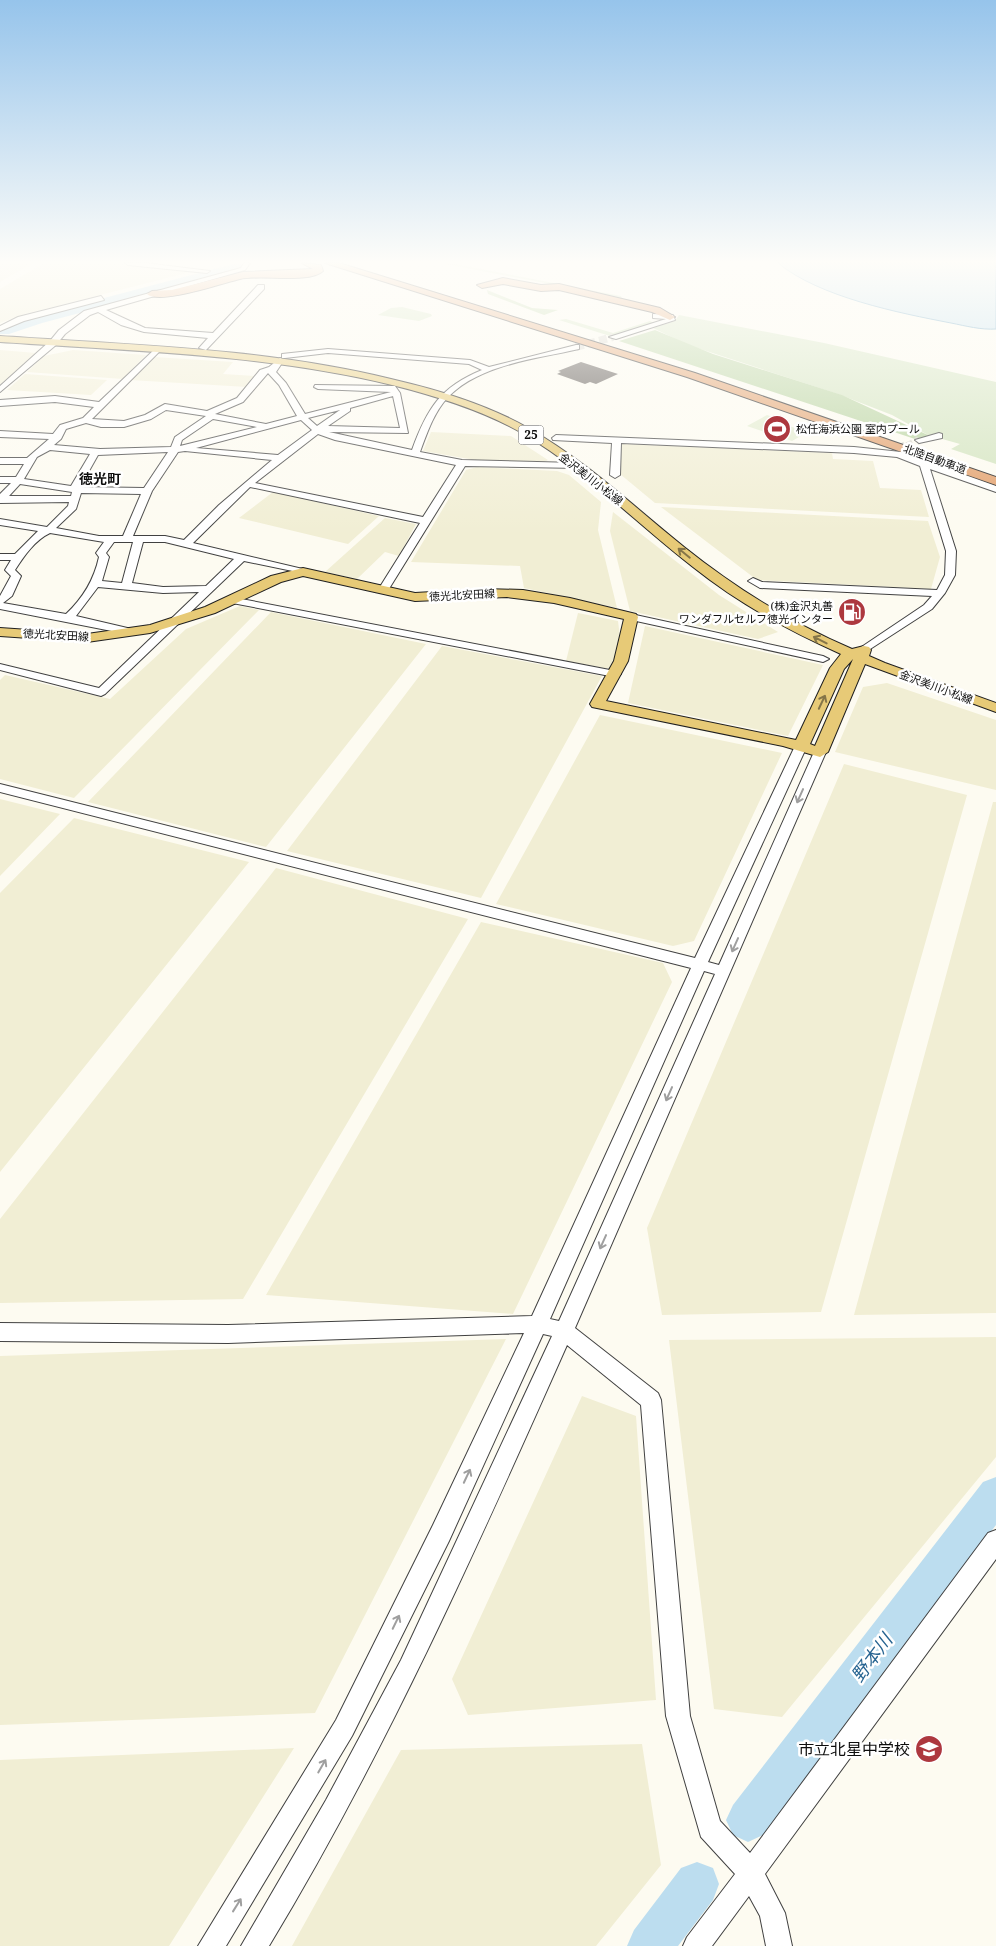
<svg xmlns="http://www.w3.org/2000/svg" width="996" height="1946" font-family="'Noto Serif','Noto Sans JP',serif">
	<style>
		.farmland { fill: #f1eed4 }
		.green { fill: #d3e4bf }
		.forest { fill: #b8d3a0 }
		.pitch { fill: #e3eccf }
		.water { fill: #bcddef; stroke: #4c92bc }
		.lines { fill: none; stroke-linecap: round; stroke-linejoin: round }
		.river { fill: #bcddef; fill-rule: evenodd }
		.building { fill: #56504c }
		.minor-tunnel-far1 { stroke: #d9d7cf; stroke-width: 8; stroke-dasharray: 8 4; stroke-linecap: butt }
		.minor-tunnel { stroke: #d9d7cf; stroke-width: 10; stroke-dasharray: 10 5; stroke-linecap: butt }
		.minor-casing { stroke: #414141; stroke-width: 2 }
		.major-casing { stroke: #1f1f1f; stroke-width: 2 }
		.highway-casing { stroke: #1f1f1f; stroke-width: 2 }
		.minor { fill: #fff; fill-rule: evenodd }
		.major { fill: #e7ca77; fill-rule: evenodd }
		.highway { fill: #e29f6b; fill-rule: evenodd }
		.oneway { stroke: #857548 }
		.oneway2 { stroke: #9f9f9f }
		.labels { text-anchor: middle; stroke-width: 5; stroke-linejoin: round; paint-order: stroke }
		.far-poi-label { font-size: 11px; fill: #0e0e0e; stroke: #fff; text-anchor: start }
		.far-street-label { font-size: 11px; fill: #0e0e0e; stroke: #fff }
		.shield { fill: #fff; stroke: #565656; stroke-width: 1 }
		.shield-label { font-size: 12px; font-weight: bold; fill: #0e0e0e }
		.far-quarter-label { font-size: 14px; font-weight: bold; fill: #0e0e0e; stroke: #fff }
		.near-poi-label { font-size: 16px; fill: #0e0e0e; stroke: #fff; text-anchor: end }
		.near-water-label { font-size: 18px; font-style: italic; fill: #276491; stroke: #fff }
	</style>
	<rect width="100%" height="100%" fill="#fdfbf1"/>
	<path class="farmland" d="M0,263h33l-33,19z
		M44,263h65l86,8 -170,43 -25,9v-34z
		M0,350l36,3 -36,32z
		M73,350l73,5 -23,24 -96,-7 17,-16z
		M154,357l79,5 -10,12 32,2 -8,11 -117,-7z
		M25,374l82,6 -16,15 -84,-5z
		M431,432l80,4 37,24 -6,3 -67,-3 -52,-9z
		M622,444l210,9 1,6 40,2 7,27 41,2 8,27 -274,-14 -35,-29z
		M477,467l80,4 12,4 32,27 -3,28 19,78 -93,-20 -4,-22 -109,-4 55,-92z
		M273,492l106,24 -31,28 -109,-26z
		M661,507l267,14 12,36 -9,32 -174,-9z
		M613,512l106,83 59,37 -20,7 -128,-28 -20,-80z
		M385,518l31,6 -17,32 -14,-4 -28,27 -32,-7z
		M240,606l19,4 -185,188 -74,-19v-99l5,-5 105,24 76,-70z
		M271,612l155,32 -160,203 -178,-45z
		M578,613l40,8 3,24 -11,24 -44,-8z
		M645,626l178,39 -35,71 -160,-33z
		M442,646l160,30 -121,222 -194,-47z
		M887,683l109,37v70l-161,-38 28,-65z
		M600,715l182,38 -88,188 -21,5 -177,-42z
		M844,764l123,31 -146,517 -159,3 -15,-87z
		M0,799l60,15 -60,62z
		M993,802h3v511l-142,2z
		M74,818l175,44 -249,310v-279z
		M276,868l192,51 -225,380 -243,4v-84z
		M481,922l182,41 9,19 -159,332 -247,-19z
		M996,1337v120l-214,260 -68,-8 -45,-369z
		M506,1339l-191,374 -315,12v-369z
		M582,1396l54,20 20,284 -188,15 -16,-36z
		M642,1744l19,121 -65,81h-304l109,-196z
		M294,1748l-125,198h-169v-186z"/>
	<path class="green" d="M440,263h10l171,33 1,2z
		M402,307l29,7 1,2 -13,5 -41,-6 13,-7z
		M679,315l145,28 172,39v82l-45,-15 9,-5 -32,-9 -36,-20 -54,-21 -150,-49 -35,-17 22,-7z
		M566,319l47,14 37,-12 4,2 -44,13 -51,-16z"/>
	<path class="forest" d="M487,290l45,18 26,2 -14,5 -56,-21z
		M655,330l58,24 129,41 88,41 -15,3 -296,-98z"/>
	<path class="pitch" d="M767,415l12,4 -3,3 32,10 -16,9 -45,-15z"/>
	<path class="water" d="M778,263h218v66c-15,1 -30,-3 -45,-6 -52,-10 -132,-26 -173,-60z"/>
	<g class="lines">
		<path class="river" d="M237,263l4,1 2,3 -2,3 -199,53 -33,11h-9v-6l32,-11z
			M996,1477v48l-233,310 -15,7 -15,-7 -7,-15 7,-15 250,-323z
			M697,1862l16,6 6,16 -6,16 -35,46h-51l7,-16 47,-62z"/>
	</g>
	<path class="building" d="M581,362l37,12 -22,10 -6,-2 -5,2 -28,-10 4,-2 -3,-1z"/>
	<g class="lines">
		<path class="minor-tunnel-far1" d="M576,347l37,-10
			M906,447l13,-7"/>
		<path class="minor-tunnel" d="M897,451l11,-6"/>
		<g class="minor-casing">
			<path id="minor" d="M125,263h20l65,8 -3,2 -79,-8z
				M244,263h6l-5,7 -139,40 39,18 68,5 45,-48h6v4l-58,61 -7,-2 9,-10 -64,-6 -23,-7 -23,-13 -8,3 -25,19 -9,11 -56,47v-6l50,-45 9,-11 25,-19 157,-43z
				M101,296l3,4 -80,21 -24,10v-5l18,-9z
				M653,314l20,1 2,5 -59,19 -7,-2 57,-18 -13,-1z
				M576,345h3v4c-43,10 -99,15 -131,48 -14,15 -21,36 -28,55l42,8 114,3 3,1v4l-114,-2 -78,126 -4,1 -5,-3 42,-67 -170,-36 -57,56 114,27v4l-63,-13 -139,133 -4,2 -101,-26v-6l99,24 100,-96 -36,1 -65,-6 -22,29 60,14 2,2 -6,3 -132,-26v-13l11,-20 -6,-6 6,-10h-11v-6h15l23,-23 -38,-6v-6l47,8 21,-21 1,-4 -69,1v-9l11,-11h-11v-6h16l8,-13h-24v-6h27l22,-19 -49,-2v-6l53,3 7,-9 23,-7 11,-11 -39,-5 -55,4v-6l55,-4 44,6 57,-54 4,2 -1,2 -67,67 32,2 21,-6 20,-11 42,7 30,-13 23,-28 9,-3 11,-9 4,2 -8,12 10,11 19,31 86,-22 -73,-3 -4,-2 1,-2 80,1 5,7 8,40 -79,-1 83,18c15,-41 28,-63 70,-80l-13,-6 -141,-11 -43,5h-3v-4l46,-5 142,11 19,7zM268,373l11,12 18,31 -31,8 -51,-10 28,-12zM393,396l7,32 -72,-2 22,-15v-3zM166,410l40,6 -31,21 -4,10 -71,2 -46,-4 7,-6 5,-10 20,-6 15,4h23l27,-8zM340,410l-23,16 -9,-8zM213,419l44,8 -77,19 2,-6zM301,420l11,10 -34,25 -82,-7zM318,434l17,6 121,25 -33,52 -168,-34zM50,450l40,4 -19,32 -47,-7 13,-22zM185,451l87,9 -53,45 -35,35 -19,-4h-32l19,-45 26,-39zM168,452l-24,36 -64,-1 18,-32zM20,484l52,8 -1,4h-62zM81,493l60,1 -18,42h-24l-43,-8 20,-19zM50,533l54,9 -8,11 3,4c-5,23 -16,41 -33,57l-63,-11 9,-7 9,-20 -6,-6c9,-14 20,-30 35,-37zM114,542h19l-11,41 -20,-2 7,-24 -3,-4zM143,542h22l69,17 -28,27 -43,1 -31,-4z
				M939,433l3,1v4l-23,5 -4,-3z
				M556,435l298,12 47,5 95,34v6l-66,-23 26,82 -1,24 -10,18 -13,16 -68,44 -4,-1v-4l64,-43 8,-9 -172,-8 -12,-7 5,-3 9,4 175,8 8,-15 1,-24 -26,-85 -23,-9 -43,-4 -233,-10 -1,32 -5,3 -5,-3 2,-32 -59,-3 -1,-2z
				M231,597l384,74 6,3 -6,3 -388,-75v-4z
				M631,614l192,42 6,3 -6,3 -196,-43v-4z
				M801,742l6,4 -99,216 11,3 95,-213 6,-4 6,4 -251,576 83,65 3,7 29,316 30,105 30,32 238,-320 8,-3v29l-231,315 20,39 7,33h-26l-6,-30 -11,-20 -37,50h-29l4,-9 48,-63 -34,-37 -35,-121 -25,-311 -74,-60c-91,205 -182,409 -298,601h-28l85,-146 75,-140 151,-324 -9,-2 -94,207 -97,195 -126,210h-28l138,-226 97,-195 91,-192 -296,10 -228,-2v-18l228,2 304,-9 159,-348 -691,-176v-8l695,174 100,-212zM704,971l11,3 -156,347 -9,-2z"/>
		</g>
		<g class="major-casing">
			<path id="major" d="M0,336c131,9 263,12 391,43 47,11 95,25 137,49 57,32 105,78 156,119 51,41 108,76 168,102l12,-3 5,1 2,3 -2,6 16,7 111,40v9l-131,-48 -37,88 -8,5 -37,-11 -191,-39 -2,-3 24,-43 10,-42 -70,-16 -47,-6 -92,4 -112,-25 -22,6 -66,31 -65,20 -63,9 -87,-6v-8l87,6 63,-9 55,-18 66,-31 32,-8 112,25 69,-4 39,1 47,8 66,16 2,3 -10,44 -22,40 190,39 34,-72 11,-14c-52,-23 -103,-51 -148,-87 -57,-44 -108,-97 -171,-134 -40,-23 -86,-37 -130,-48 -129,-31 -261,-34 -392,-43zM853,659l-38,87 -5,-2 34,-75z"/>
		</g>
		<g class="highway-casing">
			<path id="highway" d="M302,263l19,2 2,6c-14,13 -63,3 -83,8 -17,4 -81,26 -93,15l5,-3 20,-1 71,-18 70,-3z
				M325,263h14l356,110 301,104v8l-309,-108z
				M503,278l38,7 18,-1 101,24 15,9 -5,3 -18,-8 -93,-22 -18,1 -38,-7 -21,4 -5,-3z"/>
		</g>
		<use href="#minor" class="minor"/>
		<use href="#major" class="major"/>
		<use href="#highway" class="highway"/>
	</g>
	<defs><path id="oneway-shaft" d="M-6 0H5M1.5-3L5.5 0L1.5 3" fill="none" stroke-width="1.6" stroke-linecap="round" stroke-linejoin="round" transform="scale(1.25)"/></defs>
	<g class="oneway">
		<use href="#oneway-shaft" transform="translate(684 553) rotate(-141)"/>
		<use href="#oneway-shaft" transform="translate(820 640) rotate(-153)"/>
		<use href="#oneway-shaft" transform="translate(822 702) rotate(-65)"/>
	</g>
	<g class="oneway2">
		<use href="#oneway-shaft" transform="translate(800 796) rotate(114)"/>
		<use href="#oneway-shaft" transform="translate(735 945) rotate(114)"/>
		<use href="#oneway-shaft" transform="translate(669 1094) rotate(114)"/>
		<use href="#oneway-shaft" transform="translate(603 1242) rotate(114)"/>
		<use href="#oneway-shaft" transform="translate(467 1476) rotate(-65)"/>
		<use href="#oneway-shaft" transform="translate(396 1622) rotate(-64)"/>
		<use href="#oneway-shaft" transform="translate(322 1766) rotate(-60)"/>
		<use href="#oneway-shaft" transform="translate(237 1905) rotate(-58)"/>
	</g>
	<linearGradient id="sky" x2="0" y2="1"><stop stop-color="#96c4eb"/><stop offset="0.49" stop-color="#fefdf9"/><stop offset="1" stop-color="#fefdf9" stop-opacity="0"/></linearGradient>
	<rect width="996" height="535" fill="url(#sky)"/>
	<defs>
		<g id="stadium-disc" transform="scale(1.4375)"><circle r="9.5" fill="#ad383f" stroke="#fff"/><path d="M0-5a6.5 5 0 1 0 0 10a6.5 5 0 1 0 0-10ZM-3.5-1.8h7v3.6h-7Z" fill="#fff"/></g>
		<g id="fuel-disc" transform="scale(1.4375)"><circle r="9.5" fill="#ad383f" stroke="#fff"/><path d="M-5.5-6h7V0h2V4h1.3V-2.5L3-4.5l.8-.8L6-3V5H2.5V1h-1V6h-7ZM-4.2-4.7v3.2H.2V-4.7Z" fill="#fff"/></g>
		<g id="school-disc" transform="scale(1.4375)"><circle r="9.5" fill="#ad383f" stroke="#fff"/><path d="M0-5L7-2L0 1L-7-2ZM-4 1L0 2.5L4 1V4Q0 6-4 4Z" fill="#fff"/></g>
	</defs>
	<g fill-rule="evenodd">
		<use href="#stadium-disc" x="777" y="429"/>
		<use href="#fuel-disc" x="852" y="612"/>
		<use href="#school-disc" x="929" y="1749"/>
	</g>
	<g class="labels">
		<g class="far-poi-label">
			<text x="796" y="433">松任海浜公園 室内プール</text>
			<text x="833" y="610" text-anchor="end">(株)金沢丸善<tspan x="833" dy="13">ワンダフルセルフ徳光インター</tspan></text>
		</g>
		<g class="far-street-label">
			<text transform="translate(935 459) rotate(20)" y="4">北陸自動車道</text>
			<text transform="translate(591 479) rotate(38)" y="4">金沢美川小松線</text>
			<text transform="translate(462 595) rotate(-3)" y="4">徳光北安田線</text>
			<text transform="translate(56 635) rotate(3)" y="4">徳光北安田線</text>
			<text transform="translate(936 687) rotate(20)" y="4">金沢美川小松線</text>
		</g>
		<rect class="shield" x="518.5" y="425.5" width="25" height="19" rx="4"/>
		<g class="shield-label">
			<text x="531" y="439">25</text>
		</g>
		<g class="far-quarter-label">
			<text x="100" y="484">徳光町</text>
		</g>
		<g class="near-poi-label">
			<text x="910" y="1755">市立北星中学校</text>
		</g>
		<g class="near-water-label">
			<text transform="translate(872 1658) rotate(-53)" y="6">野本川</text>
		</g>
	</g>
</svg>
